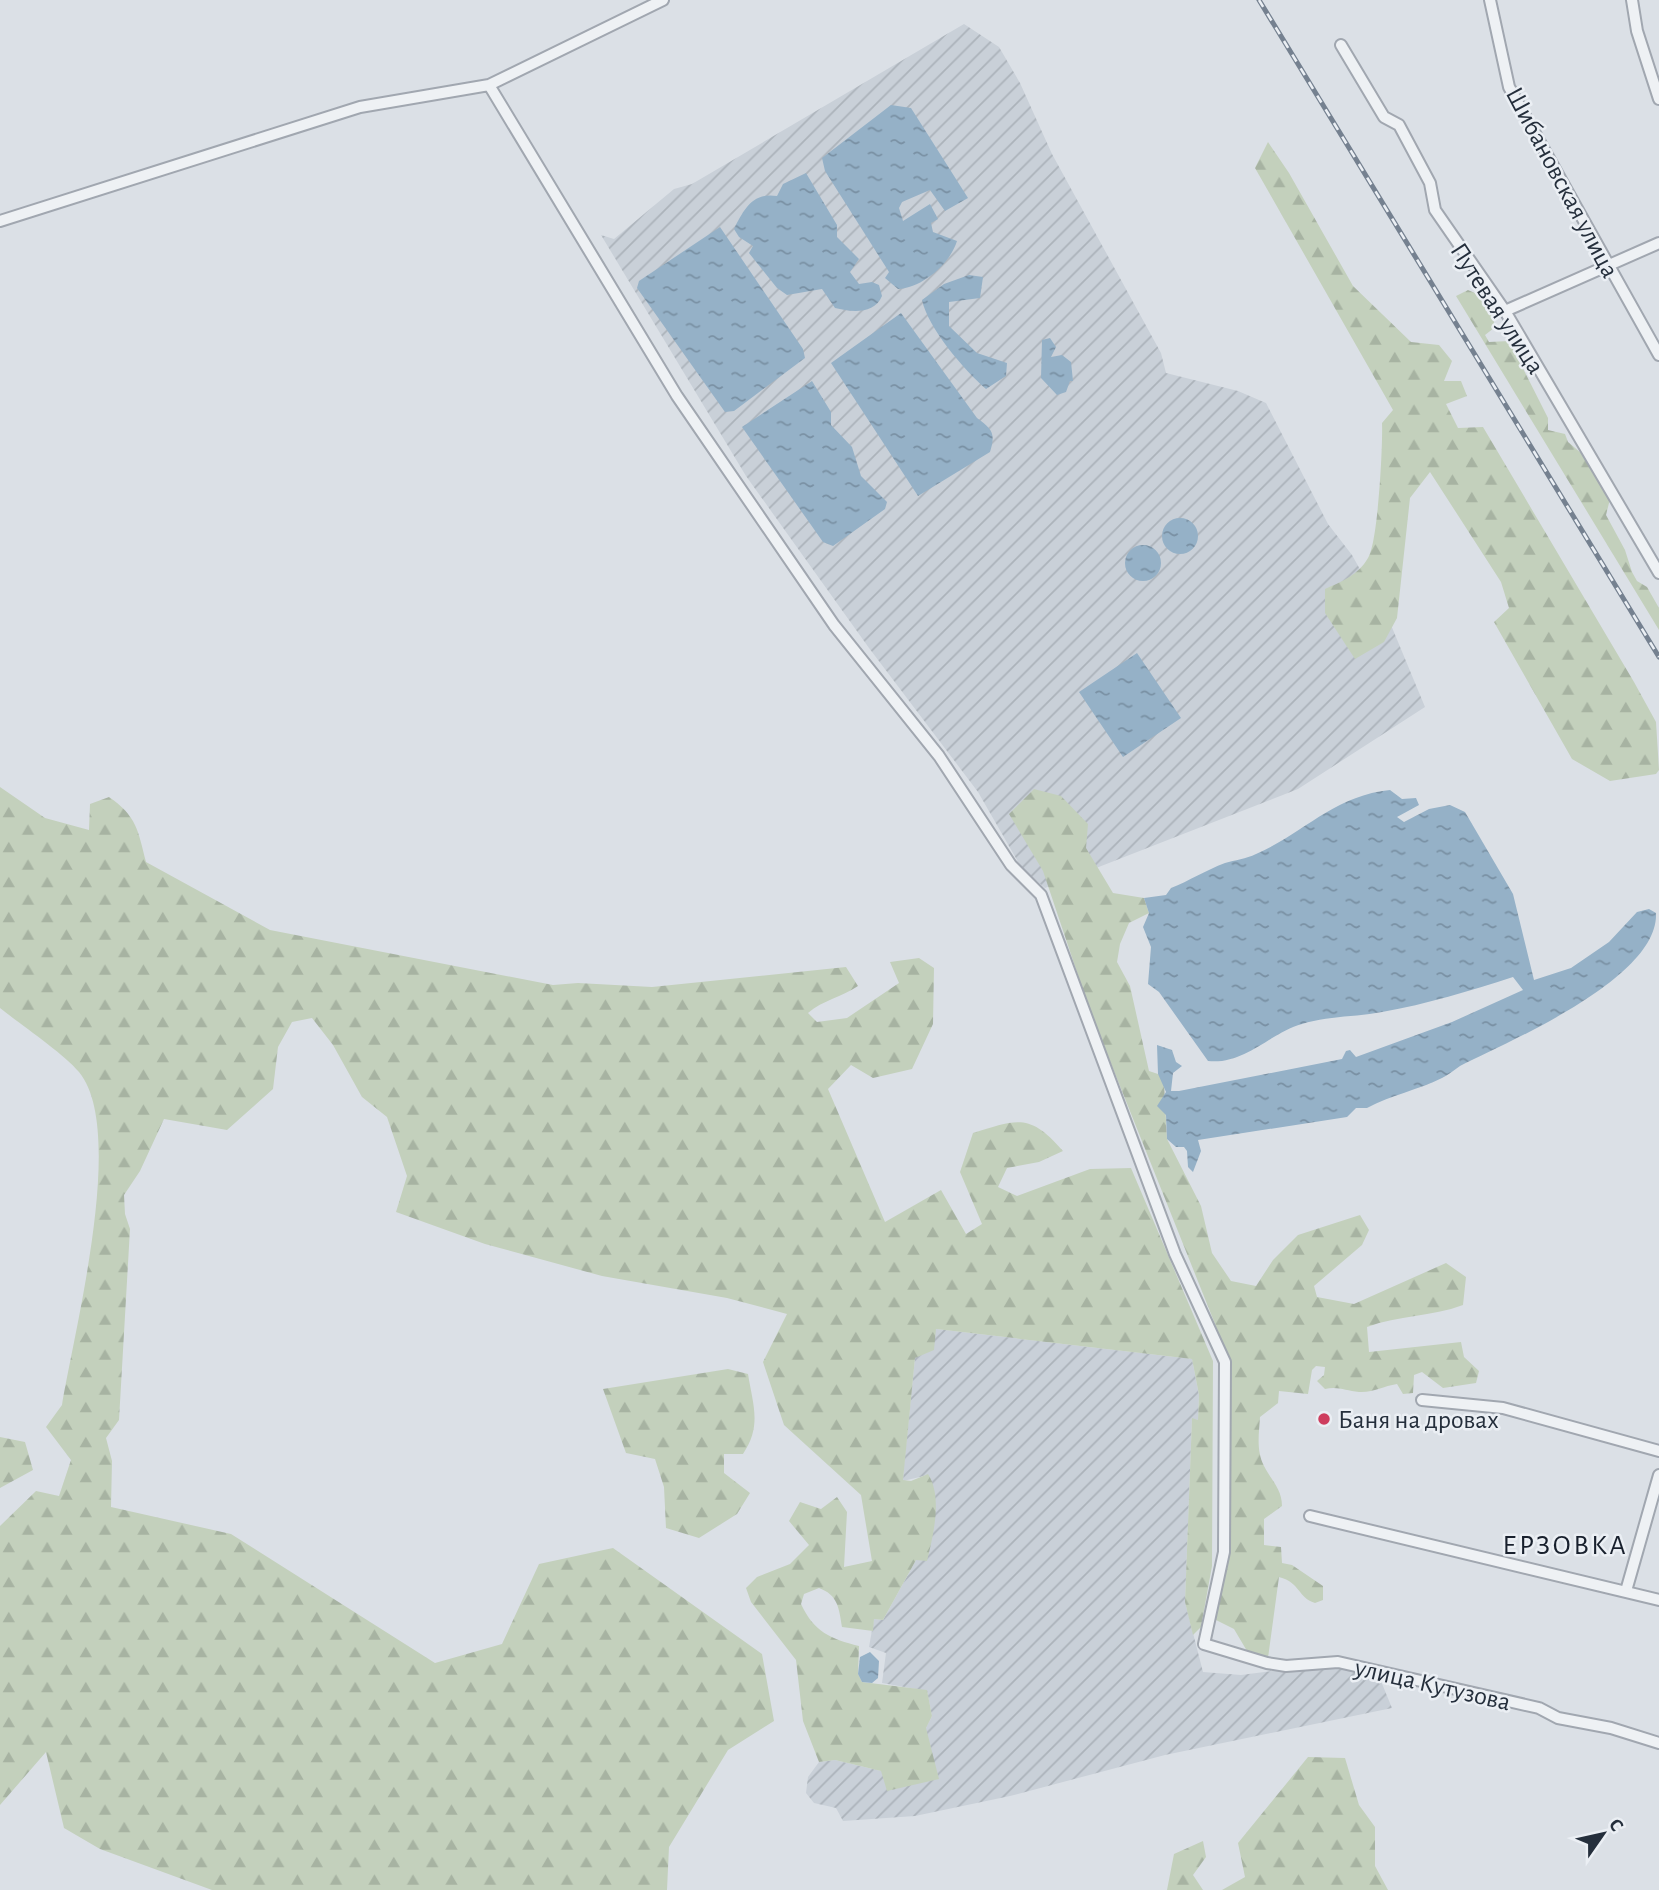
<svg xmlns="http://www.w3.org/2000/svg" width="1659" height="1890" font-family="'Alegreya Sans',sans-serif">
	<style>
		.industrial { fill: url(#industrial-furrows) }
		.forest { fill: url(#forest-firs) }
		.water { fill: url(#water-ripples) }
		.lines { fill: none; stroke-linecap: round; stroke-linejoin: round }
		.minor-casing { stroke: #a1a7b0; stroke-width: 14 }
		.minor { stroke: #eef1f4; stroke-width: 10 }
		.rail-casing { stroke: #758190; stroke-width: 5 }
		.rail { stroke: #ebeff4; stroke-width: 2.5; stroke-dasharray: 8; stroke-linecap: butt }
		.poi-dot { fill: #ce3d5e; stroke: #ebeff4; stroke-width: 2.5 }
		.labels { text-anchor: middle; stroke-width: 5; stroke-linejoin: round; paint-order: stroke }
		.street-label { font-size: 26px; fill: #252f3c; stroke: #ebeff4 }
		.poi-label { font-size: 26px; fill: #252f3c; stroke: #ebeff4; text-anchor: start }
		.neighbourhood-label { font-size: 28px; letter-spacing: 2px; fill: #18202d; stroke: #ebeff4 }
	</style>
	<defs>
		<pattern id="industrial-furrows" width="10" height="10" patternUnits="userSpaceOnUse" patternTransform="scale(1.75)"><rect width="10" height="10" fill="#c9d0d8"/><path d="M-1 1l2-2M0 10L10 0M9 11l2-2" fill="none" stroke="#acb3ba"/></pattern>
		<pattern id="forest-firs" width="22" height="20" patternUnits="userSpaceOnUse" patternTransform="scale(1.75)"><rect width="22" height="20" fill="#c3d0bc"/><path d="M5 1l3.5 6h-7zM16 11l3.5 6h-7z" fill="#a7b3a2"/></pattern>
		<pattern id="water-ripples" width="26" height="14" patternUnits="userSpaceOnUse" patternTransform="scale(1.75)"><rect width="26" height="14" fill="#95b1c7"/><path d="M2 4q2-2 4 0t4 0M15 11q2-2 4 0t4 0" fill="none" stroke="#7990a3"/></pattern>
	</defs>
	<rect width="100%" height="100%" fill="#dbe0e6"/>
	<path class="industrial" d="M964,24l35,23 21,36 32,71 109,199 5,20 72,18 28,12 62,121 24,31 39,70 34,82 -127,82 -253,99 -24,-21 -43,-75 -109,-144 -123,-172 -145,-241 13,4 60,-50 18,-5z
		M936,1329l256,30 7,36 -1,25 -6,-1 -7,183 18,70 38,3 84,-11 53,10 14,34 -227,47 -155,41 -95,20 -72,5 -7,-13 -22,-5 -8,-10 2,-16 11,-15 16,-2 46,11 45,-43 6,-12 -5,-25 -45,-8 4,-30 -17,-6 5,-28 9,1 33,-60 12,-85 -25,6 1,-16 11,-107z"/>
	<path class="forest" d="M1268,142l21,31 64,113 58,56 28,3 13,16 -8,20h17l6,15 -21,8 12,24 25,-1 151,255 22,40 3,48 -3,4 -46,7 -38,-22 -78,-137 15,-14 -8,-26 -71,-110 -20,26 -13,120 -13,24 -29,17 -30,-46v-24c18,-8 33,-14 43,-31 10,-15 15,-113 14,-135l11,-13 -138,-242z
		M1468,290c20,8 27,17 26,38l-9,7 4,7 20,-1 39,77v12l17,4 3,8 19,16 23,41 -4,16 19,35 7,22 5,9 10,6 12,21v22l-203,-334z
		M0,787l45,31 44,12 1,-26 19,-7c28,19 29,34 37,65l124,68 283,55 25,-2 74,4 194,-20 12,19c-16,11 -35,14 -50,27l9,9 30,-4 52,-35 -9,-21 29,-4 15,10 -1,56 -21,45 -39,9 -22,-13 -23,24 57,133 56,-32 25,44 16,-10 -22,-52 13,-39c45,-14 57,-20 90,18l-24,11 -32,6 -9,19 19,9 73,-27 41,-1 82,193 -1,205 -11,61 -8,8 -8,-33 7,-184 6,2 1,-25 -7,-36 -256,-30 -2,21 -19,8 -12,122 8,1 17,-7c15,23 5,62 -1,87l-11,-1 -33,60 -9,-1 -1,12 -31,-4c-3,-19 -4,-32 -23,-39l-15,6 -3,10c13,28 30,35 58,42l-1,28 4,8 65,8 5,26 -6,12 13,51 -52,12 -6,-20 -46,-11 -16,2 -16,-41 -7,-61 -45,-58 -5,-14 11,-11 33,-13 19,-19 -20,-24 11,-19 21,7 16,-12 10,15 -3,55 28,-6 -11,-66 -77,-70 -21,-63 24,-48 -60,-16 -125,-22 -117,-32 -89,-32 11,-36 -20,-59 -25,-20 -29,-52 -21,-27 -20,4 -14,25 -5,42 -46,41 -63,-11 -24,52 -16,24 1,19 5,15 -11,191 -13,18 6,23 -1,46 120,27 204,129 67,-19 37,-80 74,-16 149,106 12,67 -46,29 -59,97 -2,43h-455l-112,-41 -36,-21 -18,-76 -46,53v-279l36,-35 23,5 12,-36 -25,-33 16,-22c12,-74 65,-275 17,-333 -16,-19 -58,-47 -79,-64z
		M1034,789l27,7 27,28 -2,24 27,45 31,5 5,15 -20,10 -9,21 -3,18 13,24 19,85 9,3 6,9 3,56 34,67 11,47 19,28 25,5 17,-26 25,-25 62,-20 9,15 -7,15 -48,41 3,11 37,7 92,-41 20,14 -3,28c-32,12 -64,10 -96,22l2,25 92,-10 3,15 15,14 -3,12 -33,5 -21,-16 -8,3 -1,18 -10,1 -6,-10c-14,2 -24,9 -38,8 -13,-1 -21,-6 -34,-3l-8,-8 7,-6 1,-8 -9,-1 -4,4 -4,24 -29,-3 -1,12 -18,14c-1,17 -4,33 4,49 7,14 18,23 18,40l-18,13v26l17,2 1,16 10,2 31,21v14l-8,3c-18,-6 -14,-20 -36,-26l-11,81 -21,-7 -13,-22 -20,-10 13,-73 2,-187 -139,-348 -47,-140 -34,-57z
		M728,1369l20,5c5,31 14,52 -5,80h-19v19l26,20 -13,21 -38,24 -33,-10 -2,-41 -9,-28 -29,-6 -23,-64z
		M0,1437l25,5 8,28 -33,18z
		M1308,1757l37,1 14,47 16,22v39l13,24h-166l23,-13 -7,-34z
		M1203,1841l3,16 -13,18 10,15h-36l7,-36z"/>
	<path class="water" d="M891,105l20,3 57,90 -23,13 -15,-21 -28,12 -3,6 4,13 27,-17 8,15 -7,4 2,9 24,9c-7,23 -35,47 -59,48l-13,-11 4,-6 -64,-101 -3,-13z
		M806,173l31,52v12l22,22 -9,13 9,12 13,-2 7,3 3,11c-8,19 -31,16 -47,12l-13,-19 -35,6 -10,-7 -28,-35 4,-7 -14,-9 -5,-8c10,-20 19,-37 43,-33l6,-12z
		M720,227l83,122 2,9 -71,53 -9,1 -88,-124 2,-7z
		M969,275l14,2 -3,21 -31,4v24l28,27 30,10 -1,13 -20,13c-22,-19 -58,-61 -64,-89l22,-16z
		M901,313l76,105c15,11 19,15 13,34l-72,44 -87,-133z
		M1050,338l6,9 -5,10 11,-2 9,7 2,19h-3l-4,11 -9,3 -16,-17 1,-38z
		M812,381l19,31v13l21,22 9,29 26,26 -2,7 -52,37 -10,-4 -81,-115z
		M1162 536a18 18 0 1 1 36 0a18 18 0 1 1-36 0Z
		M1125 563a18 18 0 1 1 36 0a18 18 0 1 1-36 0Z
		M1137,653l44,65 -58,39 -44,-65z
		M1390,790l12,9 14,-1 3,7 -22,12 7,5 25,-13 21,-4 15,7 48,82 21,86 37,-12 38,-26 28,-30 12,-3 7,4c3,66 -151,130 -196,153 -6,4 -12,9 -18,12 -24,12 -51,17 -75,30h-11l-9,9 -149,23 3,11 -8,21 -5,-5 -1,-16 -3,-4h-8l-9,-8 -1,-24 -9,-9 9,-14 -8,-18 -1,-29 15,5 4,12 6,4 -9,7 -2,18h8l163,-32 4,-8 4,-1 6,7 96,-35 71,-32 -10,-13c-43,14 -86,27 -131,35 -26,5 -55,4 -80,12 -32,9 -58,41 -94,37l-49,-69 -11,-8 3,-37 -8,-20 6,-14 -5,-15 22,-3 5,-7c18,-7 35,-18 54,-25 10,-3 21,-4 31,-9 50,-22 77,-58 134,-64z
		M870,1652l9,9 -1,17 -6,5 -10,-1 -4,-8 2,-17z"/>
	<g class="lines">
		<g class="minor-casing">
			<path id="minor" d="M1490,0l19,87 150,268
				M1632,0l5,31 22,68
				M1341,45l43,72 15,8 31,58 5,27 70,101 154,262
				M489,85l188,311 157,229 105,131 72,109 30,30 134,359 50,108 -1,190 -20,92 63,19 19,3 52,-4 201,46 19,10 53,10 48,15
				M0,221l360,-114 129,-22 174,-85
				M1505,311l154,-68
				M1422,1400l81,8 156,43
				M1310,1516l349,84
				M1626,1591l33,-116"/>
		</g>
		<use href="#minor" class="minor"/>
		<g class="rail-casing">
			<path id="rail" d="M1259,0l400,657"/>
		</g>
		<use href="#rail" class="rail"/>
	</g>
	<circle class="poi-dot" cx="1324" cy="1419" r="7"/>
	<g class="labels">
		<g class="street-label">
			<text transform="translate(1563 182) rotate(62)" y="9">Шибановская улица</text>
			<text transform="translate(1498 308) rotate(57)" y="9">Путевая улица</text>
			<text transform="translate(1433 1684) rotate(13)" y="9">улица Кутузова</text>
		</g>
		<g class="poi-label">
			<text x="1338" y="1428">Баня на дровах</text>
		</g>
		<g class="neighbourhood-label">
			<text x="1565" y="1554">ЕРЗОВКА</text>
		</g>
	</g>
	<g transform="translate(1603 1834) rotate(56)" stroke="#ebeff4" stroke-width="5" paint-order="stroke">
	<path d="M0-5L12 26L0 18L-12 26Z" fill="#252f3c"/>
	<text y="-10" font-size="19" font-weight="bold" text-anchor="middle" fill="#252f3c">С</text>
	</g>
</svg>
